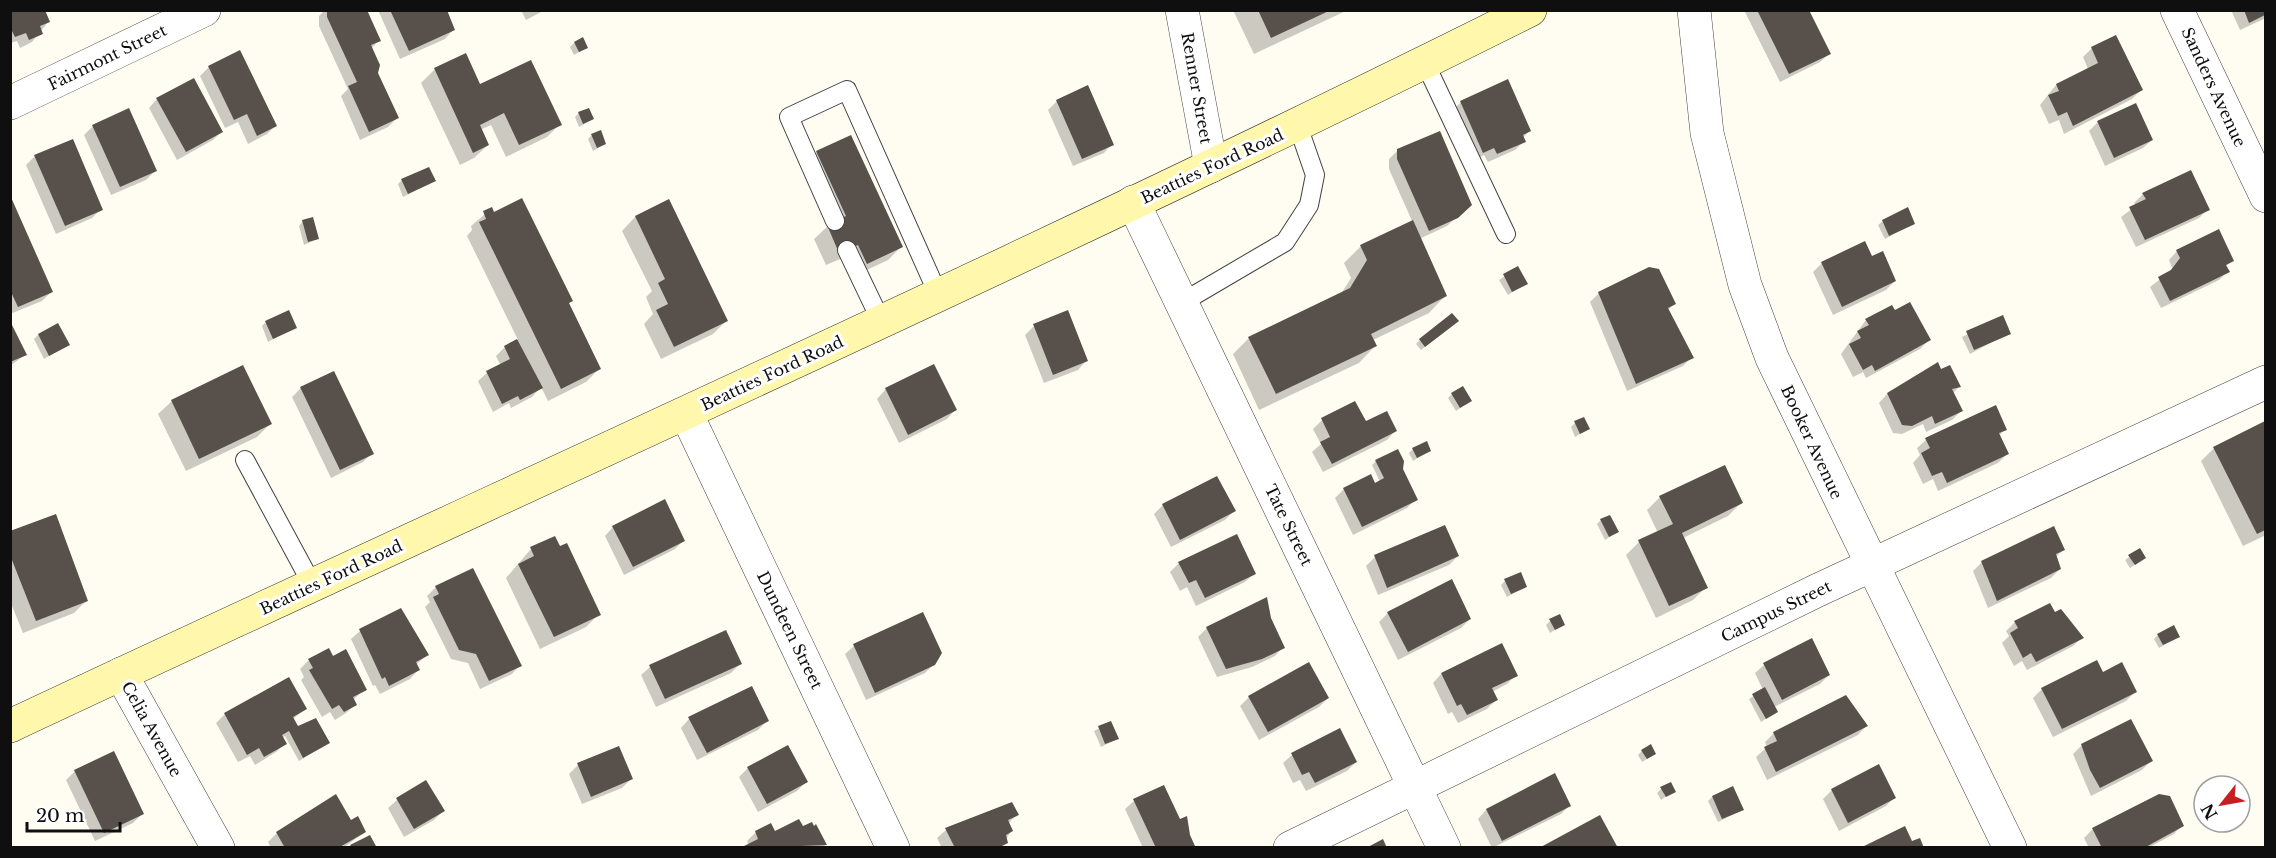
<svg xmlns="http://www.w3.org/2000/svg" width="2276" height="858" font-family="'Libre Baskerville',serif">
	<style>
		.shadow { fill: #0003 }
		.building { fill: #58504a }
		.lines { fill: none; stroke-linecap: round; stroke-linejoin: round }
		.service-casing { stroke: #424242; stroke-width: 20 }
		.minor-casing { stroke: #424242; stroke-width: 34 }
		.secondary-casing { stroke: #313131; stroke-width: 34 }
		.service { stroke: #fff; stroke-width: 18 }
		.minor { stroke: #fff; stroke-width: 33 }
		.secondary { stroke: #fff8ac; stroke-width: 33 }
		.labels { text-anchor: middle; stroke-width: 6; stroke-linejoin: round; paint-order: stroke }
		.street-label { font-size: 16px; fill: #0f0f0f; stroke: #fff }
	</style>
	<rect width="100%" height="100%" fill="#fffdf1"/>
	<path class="shadow" d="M10,10l38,12 -16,20 -12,6 -3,-7 -7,2z
		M325,10h40l14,30 -8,9 6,24 20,45 -9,9 -28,13 -19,-44 7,-7 -29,-63v-10z
		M378,10h67l8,20 -8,9 -45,20z
		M521,10h24l-19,10z
		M1233,10h115l-94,44z
		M1744,10h63l22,44 -9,8 -40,20z
		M2231,10h35v8l-26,12z
		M574,43l12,5 -12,7 -4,-8z
		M2092,48l49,42 -9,9 -68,35 -5,-14 -10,4 -9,-19 16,-20 32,-16 -5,-12z
		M465,55l15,31 80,38 -13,13 -41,20 -15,-32 -11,5 8,15 -14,13 -14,7 -39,-82 13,-13z
		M209,67l67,58 -9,9 -19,10 -10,-22 -13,6 -25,-52z
		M157,99l64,33 -8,8 -36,20 -28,-52z
		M1057,101l55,43 -8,9 -31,13 -25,-56z
		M1461,102l68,29 -6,7 1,3 -9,9 -27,12 -4,-7 -10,5 -22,-49z
		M579,113l14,6 -14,8 -4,-10z
		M2098,122l54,18 -9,8 -38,18 -16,-35z
		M93,126l62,45 -9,9 -35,15 -27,-60z
		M592,135l13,9 -12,7 -5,-12z
		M1398,150l63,63 -14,13 -28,13 26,57 -16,17 -56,27 2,6 -16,17 -100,47 -26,-56 16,-16 92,-44 10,-16 -7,-15 17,-17 51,-25 -23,-52v-10z
		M817,152l84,95 -13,13 -34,16 -9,-19 -19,8 -12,-26 14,-13 -24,-61z
		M35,156l66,53 -9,9 -36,16 -30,-69z
		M402,180l32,1 -31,16 -5,-13z
		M2143,194l65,15 -9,9 -63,29 -15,-30 15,-11 -2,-3z
		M10,199l41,93 -9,9 -32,13z
		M668,201l58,120 -13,13 -52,25 -17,-35 9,-10 -7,-17 6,-6 -30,-60 13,-14z
		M491,209l108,160 -13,13 -38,19 -7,-14 -9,10 -21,11 -2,-5 -16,9 -15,-31 9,-8 14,-7 -5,-10 9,-9 13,-7 -51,-104 5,-6 -1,-4z
		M303,221l14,18 -13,6 -5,-19z
		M1883,221l31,2 -29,16 -7,-14z
		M2177,251l55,9 -7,7 3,4 -9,9 -58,28 -11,-21 18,-14 4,-5 -3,-8z
		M1872,258l23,23 -9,9 -53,25 -20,-43 9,-9z
		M1518,268l8,15 -18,12 -9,-15z
		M1599,293l75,11 -7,7 25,46 -9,9 -56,25 -37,-89z
		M2002,317l7,16 -39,21 -8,-17z
		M1866,320l63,20 -9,9 -54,29 -3,-6 -10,5 -12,-23z
		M266,322l29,5 -27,15 -6,-16z
		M10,323l15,32 -15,11z
		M1453,325l-32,25 -5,-6 4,-4z
		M1034,326l52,35 -8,9 -34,13 -19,-48z
		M38,335l30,10 -24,14 -10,-20z
		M1937,364l3,7 19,16 -7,7 9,17 -9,9 -26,12 -3,-8 -21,10 -9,-1 -14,-30 8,-9z
		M934,366l21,44 -8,9 -48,24 -22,-44 8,-9z
		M301,388l71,65 -9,9 -32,16 -39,-81z
		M1452,394l18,7 -14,10 -8,-13z
		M172,401l98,23 -13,13 -71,34 -28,-57z
		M1322,420l43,3 30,8 -8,9 -64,32 -11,-20 9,-8 -8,-15z
		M1575,423l13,6 -13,8 -4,-10z
		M2266,423v112l-23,11 -42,-85 13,-13z
		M2005,429l-6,7 8,18 -9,9 -60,28 -5,-12 -10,5 -10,-21 7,-8 -3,-7 9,-8z
		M1413,449l17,1 -17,11 -4,-8z
		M1376,461l25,8 15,30 -9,9 -54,27 -18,-37 9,-9 36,-7 -8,-17z
		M1660,497l81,6 -13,13 -45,22 23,49 -13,13 -37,18 -30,-63 13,-13 19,-9 -11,-23z
		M1163,505l71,6 -9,9 -54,27 -17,-33z
		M1601,520l16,12 -12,8 -8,-16z
		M613,527l71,13 -9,9 -51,26 -19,-39z
		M1444,527l14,29 -9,9 -71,30 -12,-29 9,-9z
		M10,533l77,67 -13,13 -51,20 -13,-32z
		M559,548l40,66 -13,13 -46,22 -34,-71 25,-29z
		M2063,550l-8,8 5,11 -9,9 -63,30 -15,-37 9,-9z
		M2139,550l5,8 -14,10 -5,-8z
		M1179,563l75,11 -9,8 -49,24 -9,-19 -7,4 -10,-19z
		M1505,581l20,6 -18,10 -6,-12z
		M436,587l84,78 -8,9 -32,15 -12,-26 -17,-4 -26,-52 5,-5 -3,-6z
		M1388,613l82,6 -9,9 -63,32 -19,-38z
		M2054,614l28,24 -9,8 -46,24 -5,-9 -8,5 -12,-23 7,-7 -3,-5 9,-9z
		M1269,618l14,29 -8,9 -23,11 -35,10 -19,-40 9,-9z
		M1550,621l13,4 -13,8 -4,-8z
		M360,631l67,24 -11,10 2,5 -8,9 -30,15 -5,-9 -2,1 -22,-47z
		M2158,635l20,2 -19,11 -5,-9z
		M854,646l80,18 -9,9 -59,27 -21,-46z
		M328,650l37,39 -12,11 2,5 -9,8 -11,7 -5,-8 -8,5 -21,-37 3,-3 -4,-8 8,-8z
		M740,664l-9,9 -75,34 -15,-32 9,-8z
		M1764,665l65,10 -9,9 -46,23 2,5 -15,10 -12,-23 14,-9 -8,-17z
		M1441,674l75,1 -9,9 -15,8 4,8 -9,9 -29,14 -6,-11 -4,2 -15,-31z
		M2102,674l33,18 -9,9 -73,36 -20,-39 9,-9z
		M1249,697l79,1 -9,9 -60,33 -19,-34z
		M305,709l-12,10 3,7 32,17 -29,18 -14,-25 -3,2 3,6 -9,8 -21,13 -5,-9 -12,6 -22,-39 9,-9z
		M689,719l78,2 -9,9 -61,30 -16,-32z
		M1110,723l7,16 -16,8 -7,-16z
		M1866,726l-8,9 -91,45 -11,-23 11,-10 -2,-5 9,-9z
		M2082,745l69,16 -9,9 -51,26 -18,-42z
		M1642,751l13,3 -13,8 -4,-7z
		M113,753l29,61 -9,9 -38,18 -29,-61 9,-9z
		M1292,755l64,7 -9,9 -41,20 -6,-11 -7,3 -10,-20z
		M578,765l53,14 -9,9 -40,16 -13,-30z
		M1878,766l16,32 -8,8 -47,25 -16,-32 9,-9z
		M748,768l58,14 -9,9 -39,21 -19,-35z
		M1554,775l15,31 -8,8 -69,34 -14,-29 8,-9z
		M425,782l18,29 -9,9 -30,17 -16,-29 9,-8z
		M1661,789l13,2 -13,9 -4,-7z
		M1712,797l30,13 -24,12 -10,-21z
		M1134,801l54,35 5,9 -2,3h-48l-18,-39z
		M1017,814l-9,10 3,7 -10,17h-59l-5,-10 9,-8z
		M351,822l14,10 -22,16h-72l-3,-6 9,-9z
		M2182,825l-8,9 -26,14h-59l-5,-10 9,-9z
		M816,826l9,19 -2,3h-79l5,-3 -2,-4 9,-9 19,1z"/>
	<path class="building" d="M10,10h35l5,12 -10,4 3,8 -14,6 -3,-7 -11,4 -5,-10z
		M327,10h40l14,31 -10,4 9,20 -2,8 21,45 -30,14 -21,-46 9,-4 -30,-65z
		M390,10h57l8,20 -46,21z
		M1258,10h73l-60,28z
		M1757,10h52l22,44 -42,20z
		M2244,10h21v5l-16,8z
		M2116,35l27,55 -70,36 -6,-14 -9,4 -10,-21 11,-4 -3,-7 42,-21 -7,-16z
		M583,37l5,11 -9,4 -5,-10z
		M240,50l37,76 -20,10 -10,-22 -13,6 -26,-54z
		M466,53l14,31 51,-24 31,65 -43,20 -15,-32 -24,12 9,20 -16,8 -39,-85z
		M194,78l29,54 -37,20 -30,-54z
		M1508,79l23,52 -8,4 3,7 -29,12 -3,-6 -11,5 -23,-52z
		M1088,85l26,60 -32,14 -26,-59z
		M2136,103l17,37 -39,18 -17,-37z
		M129,108l28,63 -37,16 -28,-62z
		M589,108l5,11 -11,5 -5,-12z
		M601,130l5,14 -9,4 -6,-14z
		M1440,131l32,74 -14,13 -29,13 -32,-72v-10z
		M851,135l52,112 -36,17 -9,-19 -19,8 -12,-28 19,-9 -30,-65z
		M73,139l30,71 -38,16 -31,-71z
		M429,167l7,14 -28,13 -7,-15z
		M2191,170l19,40 -65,30 -16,-33 17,-8 -4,-6z
		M10,195l43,97 -35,15 -8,-17z
		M522,198l51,103 -4,2 32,66 -40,20 -82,-167 7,-3 -3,-8 9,-4 2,5z
		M669,199l59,122 -54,26 -18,-37 12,-6 -10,-21 7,-4 -30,-63z
		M1908,207l7,17 -26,12 -7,-16z
		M313,217l6,22 -11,3 -6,-22z
		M1413,220l34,76 -76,38 6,12 -101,48 -28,-57 102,-49 17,-28 -7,-15z
		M2219,229l15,32 -8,4 4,7 -60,29 -12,-24 13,-7 9,-12 -4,-8z
		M1865,241l7,15 11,-5 13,30 -54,26 -21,-45z
		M1518,266l10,18 -16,8 -9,-18z
		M1649,267l10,2 17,35 -8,4 26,50 -58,26 -38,-92z
		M1910,302l21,38 -56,31 -3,-6 -9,5 -14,-26 12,-6 -4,-7 12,-6 -4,-6 27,-14 3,5z
		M289,310l8,18 -24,11 -8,-18z
		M1068,310l20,51 -35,14 -20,-51z
		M1452,313l7,8 -34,26 -6,-8z
		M2003,315l8,19 -37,16 -8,-19z
		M10,321l17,34 -17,7z
		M58,323l12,22 -21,11 -11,-22z
		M517,339l26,49 -23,12 -2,-4 -16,8 -16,-33 24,-12 -6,-13z
		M1938,362l3,7 9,-4 11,22 -9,2 11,22 -28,13 -3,-8 -20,10 -10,-1 -15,-32z
		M934,364l23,46 -49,25 -23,-47z
		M243,365l29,59 -73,35 -28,-59z
		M334,371l40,83 -34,16 -40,-83z
		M1463,386l9,15 -12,7 -9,-15z
		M1355,401l11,20 21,-10 10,20 -65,33 -12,-22 10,-5 -9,-19z
		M1996,405l11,25 -8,3 10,21 -62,29 -5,-11 -10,4 -11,-23 9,-5 -5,-10z
		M1584,417l6,12 -10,5 -6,-13z
		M2265,421v109l-8,4 -44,-87z
		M1427,441l4,10 -14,7 -5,-10z
		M1398,449l6,12 -1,8 15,31 -56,27 -19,-39 28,-14 4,9 9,-5 -9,-18z
		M1725,465l18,38 -61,30 26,55 -39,18 -31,-66 35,-16 -14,-28z
		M1217,476l19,35 -56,29 -18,-36z
		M665,499l20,42 -52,26 -21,-41z
		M56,514l32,87 -52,20 -26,-66v-24z
		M1610,515l9,17 -10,5 -9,-18z
		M1445,525l14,31 -72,32 -13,-33z
		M2054,526l11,24 -9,4 5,15 -64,32 -16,-40z
		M1237,534l19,40 -51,24 -9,-18 -7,3 -11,-21z
		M555,536l5,10 7,-3 34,72 -47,22 -36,-73 16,-8 -4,-9z
		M2140,548l6,10 -11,7 -7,-10z
		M473,568l49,98 -33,15 -13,-27 -17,-4 -26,-53 6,-3 -4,-8z
		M1521,572l6,15 -16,7 -7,-15z
		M1452,579l19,40 -63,33 -21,-40z
		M1267,597l4,21 14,30 -23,11 -36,10 -20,-42z
		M2050,603l5,9 6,-3 23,29 -48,24 -5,-9 -8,5 -13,-25 8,-5 -4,-7z
		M401,608l28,47 -13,7 4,8 -31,16 -4,-9 -3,2 -23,-50z
		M923,612l19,41 -7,12 -60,28 -22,-49z
		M1560,614l5,11 -10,5 -6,-11z
		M2174,625l6,12 -17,8 -6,-11z
		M726,630l16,34 -77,35 -16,-34z
		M1812,638l18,37 -48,25 -19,-37z
		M1502,643l16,33 -26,12 6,12 -31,15 -6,-11 -4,2 -16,-33z
		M329,648l4,8 13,-7 21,41 -14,7 4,8 -13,7 -5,-7 -7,4 -23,-39 4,-2 -5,-9z
		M2097,660l6,12 19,-10 15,30 -75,37 -21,-41z
		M1309,662l20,36 -61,34 -20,-36z
		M289,677l18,32 -14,8 5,9 18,-8 14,25 -27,15 -14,-27 -7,4 5,9 -23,13 -5,-9 -12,7 -23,-42z
		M752,686l17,35 -62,32 -19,-36z
		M1765,687l13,25 -12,7 -14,-25z
		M1846,695l22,31 -92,46 -12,-25 13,-6 -4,-9z
		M2131,719l22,42 -53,27 -10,-18 -9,-26z
		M1111,721l8,18 -14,5 -7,-18z
		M1340,728l17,34 -42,21 -6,-11 -7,3 -11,-22z
		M1651,744l5,10 -9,5 -6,-9z
		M788,745l20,37 -41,22 -20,-37z
		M619,746l14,33 -42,18 -14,-34z
		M114,751l30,63 -40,19 -30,-63z
		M1879,764l17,34 -48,25 -17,-34z
		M1555,773l16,33 -69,35 -16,-32z
		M426,780l19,31 -31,18 -18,-31z
		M1671,782l5,10 -10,5 -6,-10z
		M1164,785l16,34 7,-3 3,19 5,11 -39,2 -23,-49z
		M1733,786l11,24 -22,9 -10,-23z
		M336,794l15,26 7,-4 8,16 -28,16h-53l-9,-16z
		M2159,794l11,2 14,30 -40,22h-42l-10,-20z
		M1012,802l7,13 -11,5 5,11 -7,4 2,8 -10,5h-43l-10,-20z
		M1600,815l18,33h-79z
		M799,819l4,7 9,-4 2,4 2,-2 11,21 -82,3 -1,-2 14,-7 -3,-8 16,-8 4,8z
		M1905,826l7,15 8,-3 4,10h-64z
		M370,835l7,13h-25l-2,-3z
		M1383,839l4,9h-21z"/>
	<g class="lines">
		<g class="service-casing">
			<path id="service" d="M1425,63l81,171
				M835,221l-46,-104 58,-27 91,204
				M847,250l34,71
				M1181,303l104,-61 24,-37 6,-30 -17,-49
				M245,460l68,126"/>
		</g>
		<g class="minor-casing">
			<path id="minor" d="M1182,10l29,156
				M1694,10l13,123 38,152 27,73 238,490
				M2177,10l89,186
				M10,103l194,-93
				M1133,202l311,646
				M686,413l207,435
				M121,674l97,174
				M1290,848l526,-257 450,-209"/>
		</g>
		<g class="secondary-casing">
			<path id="secondary" d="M10,726c507,-238 1019,-466 1520,-716"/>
		</g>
		<use href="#service" class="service"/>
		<use href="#minor" class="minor"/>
		<use href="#secondary" class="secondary"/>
	</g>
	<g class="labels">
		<g class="street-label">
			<text transform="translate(107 57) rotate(-26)" y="6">Fairmont Street</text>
			<text transform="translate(2214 87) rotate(65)" y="6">Sanders Avenue</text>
			<text transform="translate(1197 88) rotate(80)" y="6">Renner Street</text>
			<text transform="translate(1212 166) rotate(-25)" y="6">Beatties Ford Road</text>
			<text transform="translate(772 373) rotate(-25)" y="6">Beatties Ford Road</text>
			<text transform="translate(1812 442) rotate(65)" y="6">Booker Avenue</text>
			<text transform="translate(1289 525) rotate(64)" y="6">Tate Street</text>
			<text transform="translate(331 577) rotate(-25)" y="6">Beatties Ford Road</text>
			<text transform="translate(1776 611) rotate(-26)" y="6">Campus Street</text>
			<text transform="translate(790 630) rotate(64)" y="6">Dundeen Street</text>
			<text transform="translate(152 729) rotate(61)" y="6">Celia Avenue</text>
		</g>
	</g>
	<rect width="2276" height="858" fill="none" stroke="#0f0f0f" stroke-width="24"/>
	<g transform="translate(2222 804) rotate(239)"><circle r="28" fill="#ffffff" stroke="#9f9f9f" stroke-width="1.5"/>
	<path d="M0-4.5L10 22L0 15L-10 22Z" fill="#c81e22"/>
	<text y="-9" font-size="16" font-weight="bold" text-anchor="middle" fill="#0f0f0f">N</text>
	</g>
	<path d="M27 822v9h93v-9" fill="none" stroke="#0f0f0f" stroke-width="3"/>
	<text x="36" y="822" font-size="18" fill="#0f0f0f" stroke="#ffffff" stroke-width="4.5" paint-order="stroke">20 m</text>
</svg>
